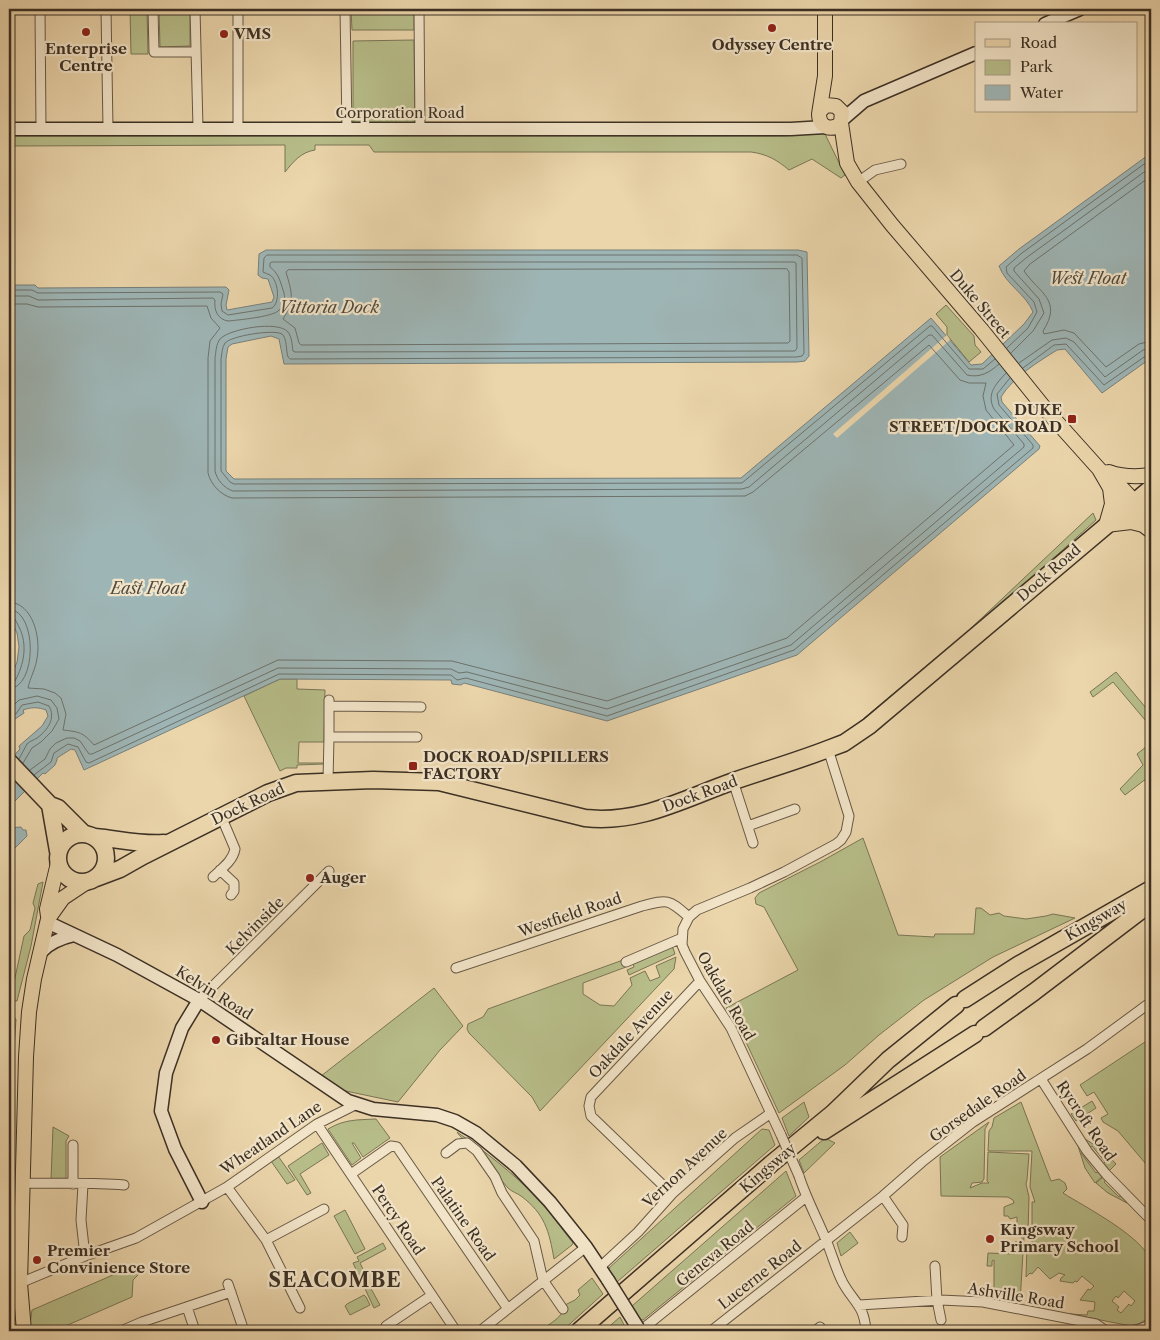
<svg xmlns="http://www.w3.org/2000/svg" width="1160" height="1340" font-family="'Libre Caslon Text',serif">
	<style>
		.green { fill: #b7bd89; stroke: #7a7656; fill-rule: evenodd }
		.water { fill: #9eb5b5; stroke: #77807b }
		.pier { fill: #ebd5ab }
		.lines { fill: none; stroke-linecap: round; stroke-linejoin: round }
		.shore { stroke: #6d726c; stroke-width: 1 }
		.street-casing { stroke: #685946; stroke-width: 11 }
		.secondary-casing { stroke: #3c3024; stroke-width: 15 }
		.primary-casing { stroke: #3c3024; stroke-width: 16 }
		.highway-casing { stroke: #3c3024; stroke-width: 19 }
		.street { stroke: #f2e4c8; stroke-width: 9 }
		.secondary { stroke: #f2e4c8; stroke-width: 12 }
		.primary { stroke: #ebd5ab; stroke-width: 14 }
		.highway { stroke: #ebd5ab; stroke-width: 16 }
		.street-bridge-casing { stroke: #685946; stroke-width: 11; stroke-linecap: butt }
		.secondary-bridge-casing { stroke: #3c3024; stroke-width: 15; stroke-linecap: butt }
		.street-bridge { stroke: #f2e4c8; stroke-width: 9 }
		.secondary-bridge { stroke: #f2e4c8; stroke-width: 12 }
		.poi-dot { fill: #8f2418; stroke: #f2e4c8; stroke-width: 2 }
		.labels { text-anchor: middle; stroke-width: 4.5; stroke-linejoin: round; paint-order: stroke }
		.poi-label { font-size: 15px; font-weight: bold; fill: #3c3024; stroke: #f2e4c8; text-anchor: start }
		.street-label { font-size: 15px; fill: #3c3024; stroke: #f2e4c8 }
		.water-label { font-size: 16px; font-style: italic; fill: #504b41; stroke: #f2e4c8 }
		.district-label { font-size: 20px; font-weight: bold; letter-spacing: 1px; fill: #3c3024; stroke: #f2e4c8 }
	</style>
	<rect width="100%" height="100%" fill="#ebd5ab"/>
	<filter id="stains"><feTurbulence type="fractalNoise" baseFrequency=".004" numOctaves="4"/><feColorMatrix values="0 0 0 0 .2 0 0 0 0 .09 0 0 0 0 .02 0 0 0 .5 -.17"/></filter>
	<radialGradient id="worn" r=".72"><stop offset=".6" stop-color="#630" stop-opacity="0"/><stop offset="1" stop-color="#630" stop-opacity=".3"/></radialGradient>
	<path class="green" d="M130,9h17l1,45h-17z
		M159,9h31v37l-30,1z
		M351,9h63v21h-62z
		M414,40l1,83h-62v-82z
		M819,132l6,2 20,41 -4,3 -29,-19 -23,11c-12,-10 -22,-16 -38,-18h-377l-5,-7h-54v5c-14,2 -22,12 -30,22v-27l-276,1v-10h776z
		M946,305l28,31 1,9 6,7 -12,10 -22,-27v-8l-11,-13z
		M1093,513l3,7 -126,113 -119,99 -1,-2 118,-99z
		M1116,672l35,42v13l-38,-45 -20,15 -3,-5z
		M280,679h17v10l28,1 -1,52h-25l-1,21h26v1l-27,1v3h-11l-6,3 -36,-75z
		M1151,743v32l-26,20 -5,-6 23,-24 -6,-11z
		M863,838l35,97 36,2 1,-3h39l2,-26h5l9,7 9,-2 5,3 22,3 20,-3 7,-2 22,4 -82,39 -69,43 -45,35 -34,30 -66,48 -33,-71 -20,-34 72,-38 -34,-63 -8,-3 -1,-6 4,-5 63,-32z
		M43,882l-12,64 -14,55h-7l14,-65 6,-6 5,-22 -2,-5 5,-19z
		M670,947l3,1 2,6 -46,21 -2,-5 7,-3 -1,-4z
		M676,957l-2,12 -134,142 -8,-14 -63,-64 -2,-4 1,-5 15,-7 5,-8 135,-49 3,7 -43,16v11l17,11 14,1 18,-21 -2,-7 15,-7 5,10 10,-4 -4,-11z
		M434,988l29,38 -23,24 -42,52 -57,-12 -20,-14z
		M9,1013l7,6 -2,32h-5z
		M1151,1038v132l-33,-39 -15,-9 -2,-4 7,-4 -14,-22 -7,4 -7,-11z
		M1092,1101l4,7 -20,13 -5,-7z
		M804,1102l5,15 -20,19 -7,-18z
		M1021,1102l30,79 8,-2 6,4 2,6 -4,4c22,14 79,43 88,68 3,8 0,43 0,54 -8,7 -14,12 -25,10l-56,-11 17,1 1,-4h6l1,-9 -15,-2 8,-11 2,1 4,-4 -12,-10 -5,6 -2,-1 -2,2 -13,-2 1,-3 4,-3 -6,-2 -9,6 -12,-12 -6,7 -2,-1 -4,4 1,-31h34l1,-1 -30,-1v-42h3l-5,-15 2,-36h-44l1,-20 3,-4 2,-9zM1124,1291l11,10 -4,5 -2,-2 -8,9 -4,-3 2,-3 -7,-6 4,-5 2,2z
		M376,1119l14,19 -27,19 -9,-14h-2l9,15 -9,7 -24,-36c17,-10 29,-9 48,-10z
		M989,1122l-4,7 -1,50 -2,3 -10,1 -2,5 12,-5h7l-2,-2 1,-29 41,2 -2,26 -1,4 3,13 -1,36 -4,3 -4,67 -18,-3v-3l-8,-1v-36l-2,1v5h-5l1,-13 27,1v-12l7,-1v-5h-5v-19l-7,2 -2,-3h-4v-9l10,-4 -1,-3 -5,-3 -67,-1 -1,-39z
		M53,1127l16,9 -3,5v39h-15z
		M762,1129l7,1 6,15 -158,137 -8,-11v-3z
		M457,1132c29,20 56,41 80,66 13,14 24,30 36,45l-1,2 -18,14c-5,-28 -9,-45 -33,-63 -4,-3 -9,-4 -13,-8 -11,-11 -17,-25 -28,-37 -7,-7 -18,-10 -23,-19z
		M825,1138l10,5 -31,30 -5,-13z
		M1085,1139l18,11 13,14 -7,7 -6,-7 2,-2 -13,-16 -2,1z
		M322,1143l7,12 -29,19 11,19 -4,2 -19,-29z
		M1078,1146l5,6 -2,1 15,20 3,-2 4,5 -8,7 -10,-15z
		M278,1156l17,24 -8,4 -16,-23z
		M786,1171l10,25 -153,124h-2l-9,-14z
		M1103,1177l3,3 -2,2 15,15 2,-1 6,6v1l-19,-10 -12,-10z
		M345,1210l20,39 -10,5 -21,-38z
		M850,1232l8,11 -17,13 -4,-13z
		M383,1243l3,6 -26,14 6,12 -2,1 16,29 -6,3 -21,-45 6,-2 -2,-4z
		M136,1265l3,9 -6,6 -1,17 -78,34h-25l3,-21z
		M592,1278l11,16 -41,37h-23c9,-6 25,-14 26,-26l10,-5 5,-5 -2,-5z
		M364,1295l2,2 4,8 -20,10 -5,-9 2,-2z
		M620,1317l7,14h-23z"/>
	<path class="water" d="M1151,153v205l-49,35 -37,-44 -8,1c-19,12 -44,27 -56,47l1,5 38,44 -1,3 -242,206 -190,66 -143,-38 -3,2 -9,-1 -1,-4 -171,-1 -196,91 -9,-20 -4,-1 -14,9v2l-2,5 -10,9 -2,-1 -34,34v-46l11,-12 -1,-3 23,-20 6,-10 -2,-6c-8,-3 -15,-3 -23,0l1,3 -15,10v-41l8,-20 2,-15 -2,-14 -8,-17v-331h26l3,3 188,-1 3,3 -3,15 1,5 45,-8 2,-5 -6,-18 -6,-1 -4,-3 1,-21 7,-4h532l9,2 2,104 -4,5 -8,1 -513,2 -5,-25 -8,-3 -39,8 -4,3 -2,12v112l8,8 507,-1 190,-160 40,47 11,-1 42,-40 9,-12c-7,-18 -27,-27 -34,-46l20,-17z
		M21,827l2,3h3l1,6 -18,18v-26z"/>
	<path class="pier" d="M947,335l3,5 -113,98 -4,-4z"/>
	<g class="lines">
		<path class="shore" d="M1151,176l-121,88 -6,7c15,22 39,29 19,60l1,3 20,-4 10,3 32,34 33,-23 12,-3
			M787,269l2,3 1,69 -2,2 -487,2 -2,-2 -4,-15 -12,-9c12,-19 9,-26 3,-47l2,-2z
			M9,290h23l6,3 182,-1 3,2 -2,10 1,7 6,4 44,-7c9,-6 6,-28 -2,-33 -2,-1 -5,-2 -7,-3l1,-14 3,-3h530l5,3 2,95 -2,3 -5,1 -507,2 -2,-2c-2,-6 -1,-19 -6,-23 -9,-5 -51,2 -57,9 -3,4 -3,11 -4,16v112l9,11 4,2 508,-1 188,-157h2l37,43h14l12,-10
			M9,296h20l9,4 175,-2 2,2c-1,10 2,19 13,21 10,-1 43,-4 50,-10 7,-4 8,-14 5,-21 -3,-10 -5,-17 -13,-23v-4l2,-1h522l2,1 1,85 -2,3 -500,1 -2,-1c-1,-6 -1,-14 -5,-19 -10,-12 -59,-3 -68,7 -4,5 -4,13 -5,19v113c2,9 9,17 18,20l509,-2 7,-2 180,-152h3l35,40c13,3 22,-2 32,-11
			M9,304h18l11,3 169,-1 4,12 9,10 -10,13 -2,17v115c3,12 13,22 24,25l513,-2 8,-4 176,-147 31,35 9,3h17l-3,13 3,14 28,35 -227,193 -180,63 -155,-40 -174,-1 -184,85c-11,-13 -15,-13 -31,-15l3,-16 -5,-16 -6,-5 -11,-4 -16,-1c2,-10 8,-20 9,-30 4,-20 -4,-55 -28,-56
			M1007,348l21,-20 9,-16 -3,-10 -27,-29 -1,-6 16,-14 129,-94
			M1011,353l22,-22 11,-18 -5,-14 -25,-28v-3l12,-10 125,-91
			M1019,363l33,-23 14,-2 8,4 31,35 38,-27 8,-2
			M1023,368l31,-23 12,-1 38,41 43,-30h4
			M9,609c29,2 28,79 0,80
			M9,616c6,1 7,5 10,11 9,18 5,37 -4,54l-6,2
			M9,710l10,-10 18,-4 14,4 6,8 2,11 -7,12 -11,11 -9,6 -9,15
			M9,716l7,-2 6,-9 16,-3 11,4c7,12 -1,24 -12,32 -3,2 -7,3 -10,6 -3,5 -5,10 -8,15
			M30,770l15,-11 5,-10 6,-6 11,-5h7l6,3 9,13h3l186,-86 173,1 8,4 8,-1 140,37 184,-64 233,-198v-3l-30,-35c-8,-15 2,-25 12,-36
			M34,775l17,-13 3,-9 14,-9 10,3 8,15 3,1 190,-89 172,1 6,5 9,-2 141,38 187,-66 239,-202v-3l-34,-40 -2,-11 13,-16"/>
		<g class="street-casing">
			<path id="street" d="M40,9l1,120
				M106,9l2,119
				M153,9l1,43h42
				M195,9l3,119
				M238,9v120
				M345,9l2,120
				M419,9l1,120
				M858,182l17,-12 26,-6
				M329,700v37h88
				M329,706l92,1
				M328,781l1,-44
				M733,781l20,62
				M748,826l47,-17
				M220,870l14,13v8l-3,4
				M213,877c8,-8 20,-16 22,-28l-14,-33
				M626,962l56,-24
				M456,968l186,-62c27,-7 26,-7 47,11
				M199,1000l130,-129
				M1041,1079l46,72 19,23 45,46
				M317,1124l139,207
				M781,1135l-50,-107 -31,-47 -15,-29 -3,-7 1,-16 6,-12 8,-7 53,-22 34,-16 52,-28 5,-4 5,-8 3,-16 -21,-67
				M446,1153l12,-9 9,-1 10,8 18,26 7,16 32,48 9,39 20,29
				M351,1174l40,-28 6,1 111,162
				M799,1176c7,22 18,42 27,64 6,14 10,30 17,43 12,21 21,22 23,48
				M23,1183c34,1 68,-1 101,2
				M73,1184v-39
				M83,1184l-2,36 4,36
				M227,1187l39,53 34,68
				M672,1194l-81,-78 -2,-10 2,-9 109,-116
				M883,1196l20,29 -1,12
				M266,1240l58,-31
				M935,1266l2,34 4,20
				M599,1268l39,-36 34,-38 63,-56 36,-25
				M20,1283l65,-27 51,-18 91,-51 90,-63 40,-20
				M228,1284l16,47
				M859,1305l82,-5 42,2 113,22 10,7
				M187,1307l8,24
				M386,1326l46,-31
				M121,1331l21,-9 89,-30
				M480,1331l106,-84
				M640,1331l166,-134
				M711,1331l172,-135 39,-34 51,-40 114,-73 64,-47
				M815,1331l5,-4
				M1133,1331l18,-6"/>
		</g>
		<g class="secondary-casing">
			<path id="secondary" d="M1045,24l35,-15
				M842,120l22,-19 112,-48
				M9,129h782l34,-2
				M47,922l70,33 82,45 149,101 25,8 64,6 18,6 21,12 40,33 34,36 36,45 22,33
				M41,952c9,-10 20,-14 33,-17
				M199,1000l-17,28 -16,45 -5,38 14,38 27,53"/>
		</g>
		<g class="primary-casing">
			<path id="primary" d="M820,111l6,-6 10,1 6,6 -1,11c-10,9 -22,4 -22,-9l6,-38v-67
				M841,123l6,40 11,19 34,43 89,104 66,82 52,58 11,19 16,20 17,17 8,6
				M1104,472c19,14 30,31 47,47
				M1109,472c14,5 28,5 42,3
				M1110,488l2,16 -6,21 25,-3 12,3
				M48,916l-1,-7 11,-46
				M24,1331l-4,-48 6,-226 3,-45 5,-33 14,-60 15,-21 24,-16"/>
		</g>
		<g class="highway-casing">
			<path id="highway" d="M9,762l41,43 8,3 26,26
				M50,805l8,46
				M58 858a24 24 0 1 1 48 0a24 24 0 1 1-48 0Z
				M95,837c23,2 45,8 69,6
				M96,878l24,-9 23,-13 125,-63 28,-10 77,-3 66,2 146,36c55,6 98,-19 149,-37 32,-11 63,-20 94,-32l16,-6 25,-17 282,-238
				M965,999l53,-34 133,-76
				M984,1028l50,-36 117,-89
				M824,1131l151,-97
				M579,1331l192,-167 62,-51 55,-53 68,-55"/>
		</g>
		<use href="#street" class="street"/>
		<use href="#secondary" class="secondary"/>
		<use href="#primary" class="primary"/>
		<use href="#highway" class="highway"/>
		<g class="street-bridge-casing">
			<path id="street-bridge" d="M781,1135l18,41"/>
		</g>
		<g class="secondary-bridge-casing">
			<path id="secondary-bridge" d="M608,1280l30,48"/>
		</g>
		<use href="#street-bridge" class="street-bridge"/>
		<use href="#secondary-bridge" class="secondary-bridge"/>
	</g>
	<g class="poi-dot">
		<circle cx="772" cy="28" r="5"/>
		<circle cx="86" cy="32" r="5"/>
		<circle cx="224" cy="34" r="5"/>
		<rect x="1067" y="414" width="10" height="10" rx="2.5"/>
		<rect x="408" y="761" width="10" height="10" rx="2.5"/>
		<circle cx="310" cy="878" r="5"/>
		<circle cx="216" cy="1040" r="5"/>
		<circle cx="990" cy="1239" r="5"/>
		<circle cx="37" cy="1260" r="5"/>
	</g>
	<g class="labels">
		<g class="poi-label">
			<text x="234" y="39">VMS</text>
			<text x="772" y="50" text-anchor="middle">Odyssey Centre</text>
			<text x="86" y="54" text-anchor="middle">Enterprise<tspan x="86" dy="17">Centre</tspan></text>
			<text x="1062" y="415" text-anchor="end">DUKE<tspan x="1062" dy="17">STREET/DOCK ROAD</tspan></text>
			<text x="423" y="762">DOCK ROAD/SPILLERS<tspan x="423" dy="17">FACTORY</tspan></text>
			<text x="320" y="883">Auger</text>
			<text x="226" y="1045">Gibraltar House</text>
			<text x="1000" y="1235">Kingsway<tspan x="1000" dy="17">Primary School</tspan></text>
			<text x="47" y="1256">Premier<tspan x="47" dy="17">Convinience Store</tspan></text>
		</g>
		<g class="street-label">
			<text x="400" y="118">Corporation Road</text>
			<text transform="translate(980 304) rotate(50)" y="5">Duke Street</text>
			<text transform="translate(1049 573) rotate(-41)" y="5">Dock Road</text>
			<text transform="translate(700 794) rotate(-20)" y="5">Dock Road</text>
			<text transform="translate(248 804) rotate(-25)" y="5">Dock Road</text>
			<text transform="translate(570 915) rotate(-19)" y="5">Westfield Road</text>
			<text transform="translate(1096 920) rotate(-30)" y="5">Kingsway</text>
			<text transform="translate(255 926) rotate(-45)" y="5">Kelvinside</text>
			<text transform="translate(214 993) rotate(32)" y="5">Kelvin Road</text>
			<text transform="translate(726 996) rotate(60)" y="5">Oakdale Road</text>
			<text transform="translate(631 1034) rotate(-47)" y="5">Oakdale Avenue</text>
			<text transform="translate(978 1106) rotate(-35)" y="5">Gorsedale Road</text>
			<text transform="translate(1086 1121) rotate(56)" y="5">Rycroft Road</text>
			<text transform="translate(271 1138) rotate(-34)" y="5">Wheatland Lane</text>
			<text transform="translate(685 1168) rotate(-43)" y="5">Vernon Avenue</text>
			<text transform="translate(768 1168) rotate(-40)" y="5">Kingsway</text>
			<text transform="translate(463 1219) rotate(55)" y="5">Palatine Road</text>
			<text transform="translate(398 1220) rotate(56)" y="5">Percy Road</text>
			<text transform="translate(715 1254) rotate(-39)" y="5">Geneva Road</text>
			<text transform="translate(760 1275) rotate(-38)" y="5">Lucerne Road</text>
			<text transform="translate(1016 1296) rotate(9)" y="5">Ashville Road</text>
		</g>
		<g class="water-label">
			<text x="1088" y="284">West Float</text>
			<text x="329" y="313">Vittoria Dock</text>
			<text x="148" y="594">East Float</text>
		</g>
		<g class="district-label">
			<text x="335" y="1287">SEACOMBE</text>
		</g>
	</g>
	<rect width="1160" height="1340" fill="none" stroke="#ebd5ab" stroke-width="30"/>
	<rect x="10" y="10" width="1140" height="1320" fill="none" stroke="#3c3024" stroke-width="2.5"/>
	<rect x="15" y="15" width="1130" height="1310" fill="none" stroke="#3c3024"/>
	<rect x="975" y="22" width="162" height="90" fill="#f2e4c8" stroke="#a99c86"/>
	<rect x="985" y="39" width="25" height="8" fill="#ebd5ab" stroke="#a99c86"/>
	<text x="1020" y="48" font-size="15" fill="#3c3024">Road</text>
	<rect x="985" y="60" width="25" height="15" fill="#b7bd89" stroke="#a99c86"/>
	<text x="1020" y="72" font-size="15" fill="#3c3024">Park</text>
	<rect x="985" y="85" width="25" height="15" fill="#9eb5b5" stroke="#a99c86"/>
	<text x="1020" y="98" font-size="15" fill="#3c3024">Water</text>
	<rect width="100%" height="100%" filter="url(#stains)"/>
	<rect width="100%" height="100%" fill="url(#worn)"/>
</svg>
